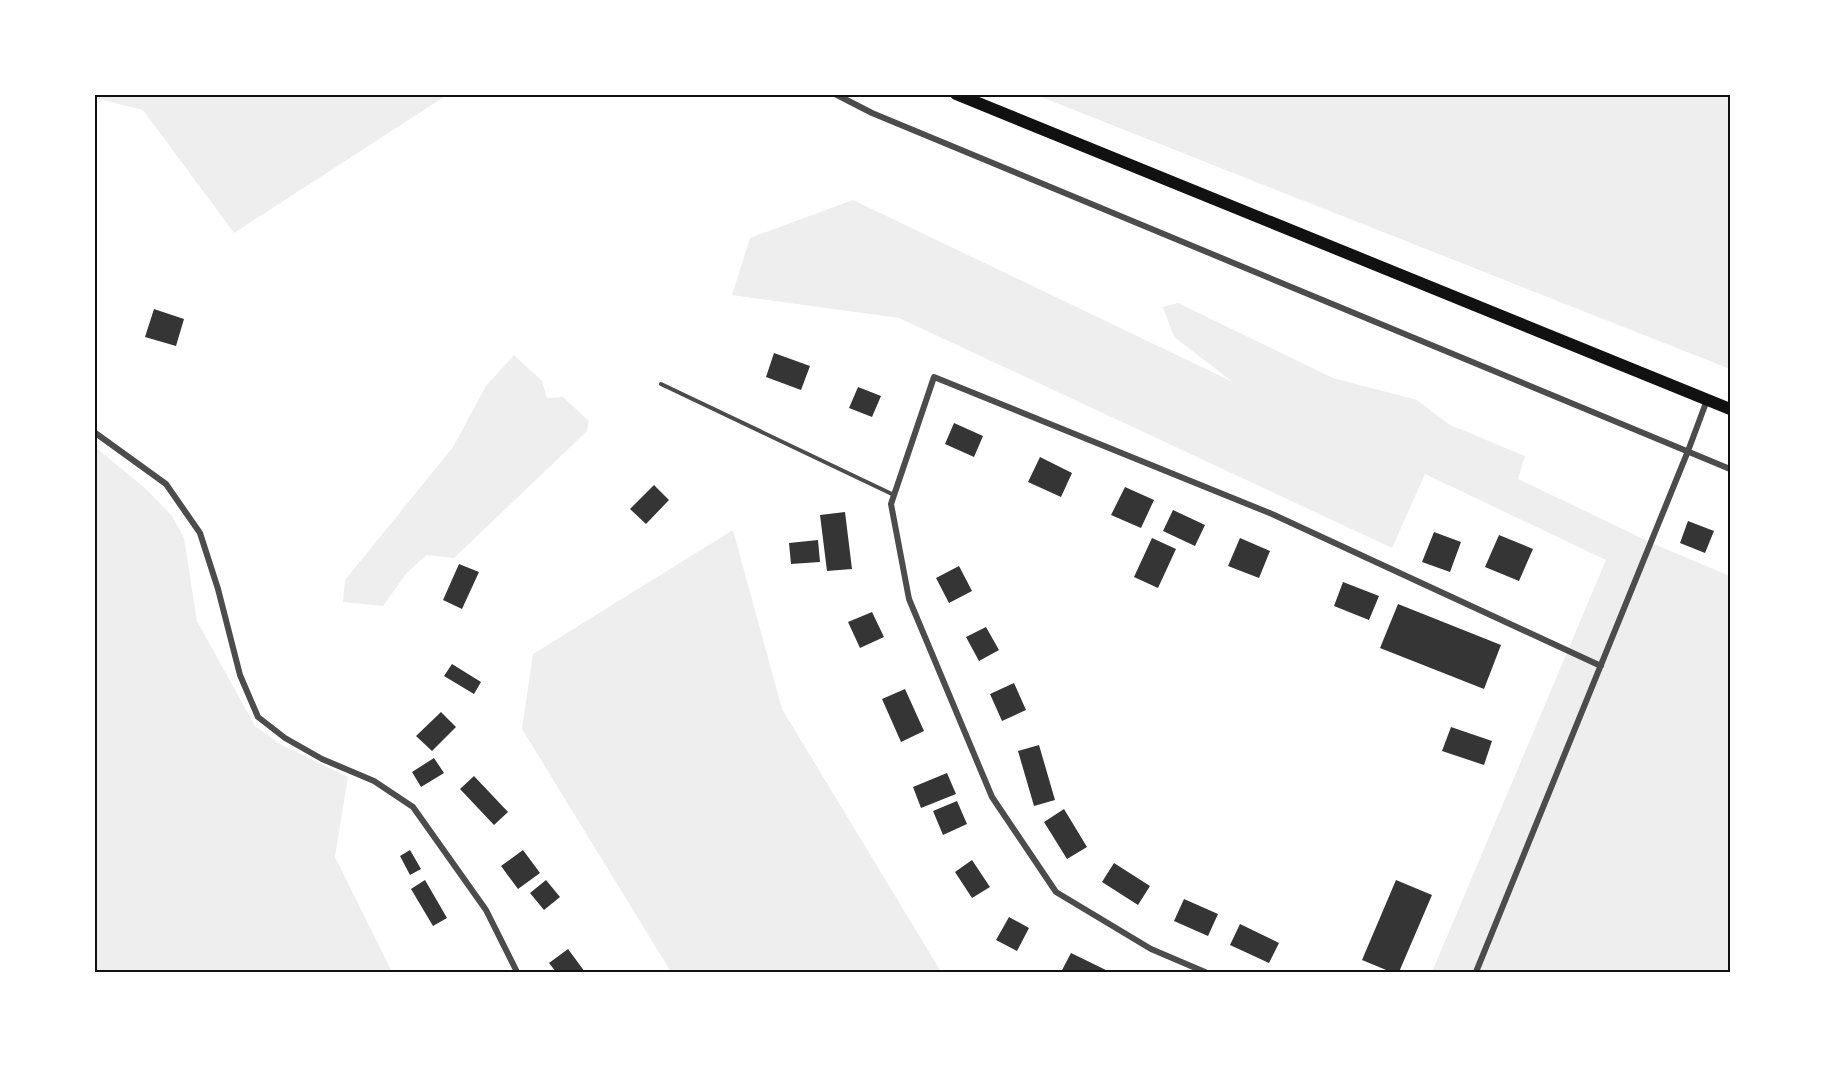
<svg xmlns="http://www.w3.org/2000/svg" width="1825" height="1067" font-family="Inter,sans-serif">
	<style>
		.green { fill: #eee }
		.building { fill: #353535 }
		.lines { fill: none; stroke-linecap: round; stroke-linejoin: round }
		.service { stroke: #4c4c4c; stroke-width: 4 }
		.minor { stroke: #4c4c4c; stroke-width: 6 }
		.trunk { stroke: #111; stroke-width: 12 }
		.neatline { fill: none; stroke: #111; stroke-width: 2 }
	</style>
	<rect width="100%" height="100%" fill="#fff"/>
	<path class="green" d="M94,95l1,-1 352,1 -213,138 -91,-123 -48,-12z
		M1036,95h694v274z
		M853,200l380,182 -59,-45 -11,-30 15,-4 155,75 84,22 33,25 75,31 -7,23 136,65 76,32v396h-298l174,-412 -181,-86 -33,74 -493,-230 -167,-23 18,-57z
		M514,355l28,26 5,17 16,-1 26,24 -2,10 -133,127 -28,-3 -20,19 -23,32 -40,-4 2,-22 108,-133 33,-61z
		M94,446l52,43 26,27 12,22 13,83 58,105 25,18 68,33 -13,80 57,115h-297z
		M733,530l49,179 158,261 5,2h-274l-149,-243 11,-75z"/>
	<path class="building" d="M154,309l30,10 -8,27 -31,-9z
		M774,353l36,13 -9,24 -35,-13z
		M858,387l23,9 -9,21 -23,-9z
		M954,423l29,13 -9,21 -29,-13z
		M1040,457l32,16 -11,24 -33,-15z
		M654,485l15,15 -23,24 -16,-15z
		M1125,487l29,13 -13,28 -30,-13z
		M1173,510l32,15 -10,21 -32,-15z
		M845,512l7,57 -25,2 -7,-56z
		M1688,521l26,10 -9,22 -25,-10z
		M1434,532l27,10 -11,30 -28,-10z
		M1499,535l34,14 -14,32 -34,-14z
		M1152,538l24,11 -18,39 -24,-11z
		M1240,538l30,13 -11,27 -31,-12z
		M818,540l2,22 -29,2 -2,-21z
		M459,564l20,8 -17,37 -19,-9z
		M959,566l13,25 -23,12 -13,-25z
		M1343,582l36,14 -10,24 -35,-14z
		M1398,604l103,41 -17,44 -104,-41z
		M872,612l12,25 -24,11 -12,-26z
		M986,627l13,23 -20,11 -13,-24z
		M452,664l29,18 -7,12 -30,-18z
		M1014,683l12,27 -24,11 -12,-27z
		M905,689l19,42 -23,11 -19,-43z
		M441,712l15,15 -24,24 -16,-15z
		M1451,727l41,14 -8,24 -42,-14z
		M1039,745l16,55 -21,6 -16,-55z
		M434,758l10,15 -23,14 -9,-15z
		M947,773l9,21 -35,14 -8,-21z
		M474,776l34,36 -14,13 -34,-36z
		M957,801l10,23 -24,11 -10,-24z
		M1064,809l23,38 -20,12 -23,-37z
		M410,850l11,19 -11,6 -10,-19z
		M523,850l17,23 -22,16 -17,-23z
		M972,860l18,27 -18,11 -17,-26z
		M1114,863l36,23 -12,19 -36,-23z
		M425,880l22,38 -14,8 -22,-37z
		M546,880l14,17 -16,13 -14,-17z
		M1396,880l36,15 -33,77h-8l-29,-12z
		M1184,899l34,15 -10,22 -34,-15z
		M1009,917l20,11 -12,23 -21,-11z
		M1240,924l39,19 -10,20 -39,-18z
		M568,949l17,23h-29l-7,-9z
		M1071,953l39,19h-49z"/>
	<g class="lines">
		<path class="service" d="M661,384l233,111"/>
		<path class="minor" d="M835,94l37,19 858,356
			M94,432l72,52 34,49 18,56 22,86 18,42 27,21 37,21 52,22 39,26 73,103 31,62
			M1205,972l-54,-23 -95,-57 -64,-95 -83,-198 -18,-95 43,-127 338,137 329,152
			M1476,972l212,-521 19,-51"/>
		<path class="trunk" d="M956,94l774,315"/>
	</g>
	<rect width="1825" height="1067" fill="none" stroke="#ffffff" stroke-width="192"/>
	<rect x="96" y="96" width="1633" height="875" class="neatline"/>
</svg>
